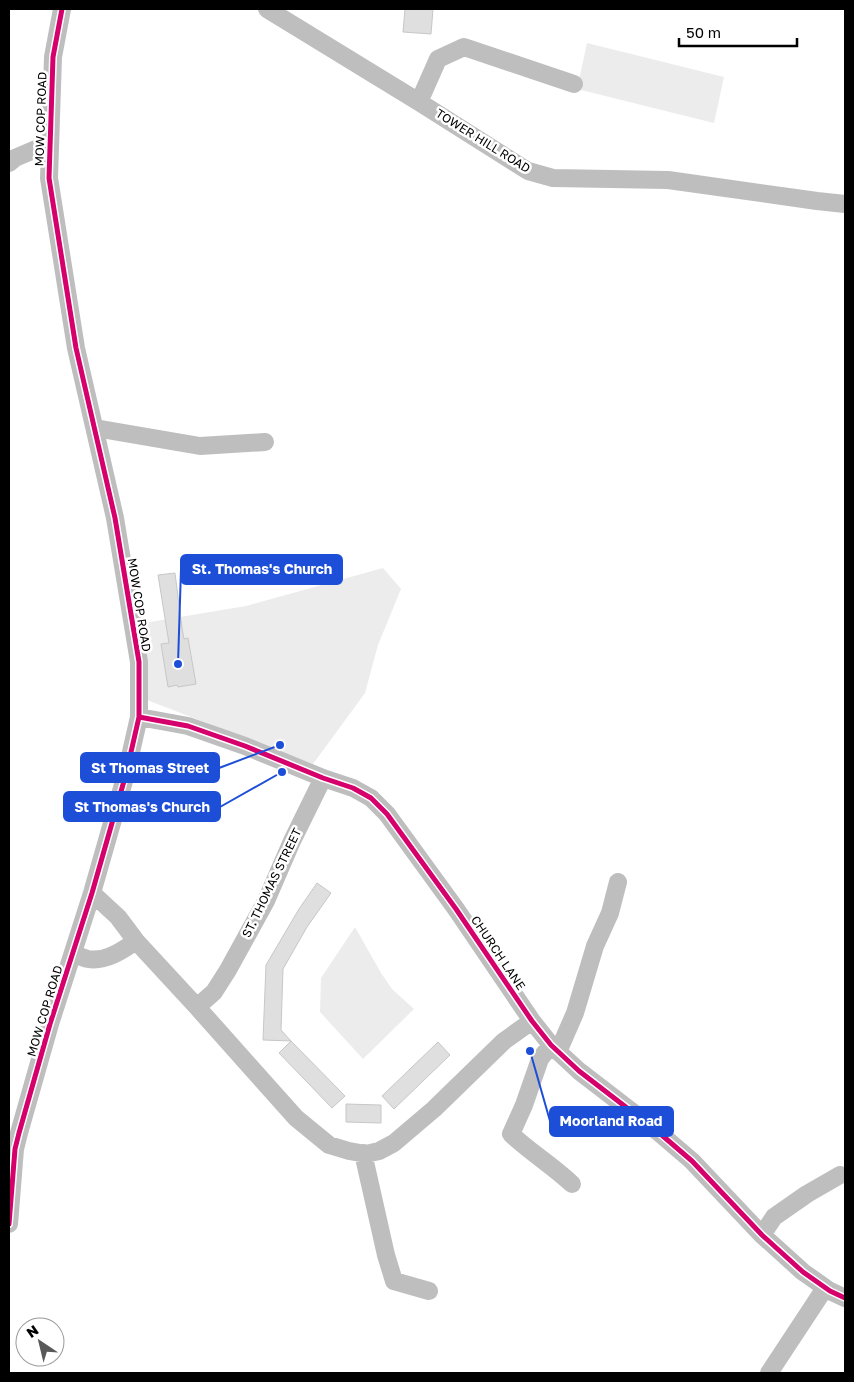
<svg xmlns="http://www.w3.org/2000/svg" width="854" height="1382" font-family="'Golos Text',sans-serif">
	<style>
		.green { fill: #ececec }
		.building { fill: #dfdfdf; stroke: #c7c7c7 }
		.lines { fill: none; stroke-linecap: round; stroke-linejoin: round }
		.minor { stroke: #bebebe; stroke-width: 18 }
		.cycleway-casing { stroke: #fff; stroke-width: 8 }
		.cycleway { stroke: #d6006c; stroke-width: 5 }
		.labels { text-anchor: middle; stroke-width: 5; stroke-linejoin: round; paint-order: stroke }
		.street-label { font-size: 12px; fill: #000; stroke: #fff }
		.leader { fill: none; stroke: #1d4ed8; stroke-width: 2 }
		.callout-dot { fill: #1d4ed8; stroke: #fff; stroke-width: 2 }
		.callout { fill: #1d4ed8; stroke: #1d4ed8; stroke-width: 2 }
		.callout-label { font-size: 14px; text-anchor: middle; font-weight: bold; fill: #fff }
	</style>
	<rect width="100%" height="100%" fill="#fff"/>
	<path class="green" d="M587,43l137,34 -10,46 -137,-34z
		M383,568l18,21 -23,56 -13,48 -52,71 -166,-64 -9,-76 108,-18z
		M355,927l26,46 11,16 22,20 -51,50 -43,-47 1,-34z"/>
	<path class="building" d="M405,9h28l-2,25 -28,-2z
		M175,573l7,55 2,11 4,-1 8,46 -18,3 -1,-2 -9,2 -7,-43 8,-1 -11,-68z
		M317,883l14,10 -24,34 -24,42 -2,61 10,11 -28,-1 3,-75 33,-56z
		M291,1041l54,55 -13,12 -53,-55z
		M438,1042l12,13 -56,54 -12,-13z
		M346,1104l35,1v18l-35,-1z"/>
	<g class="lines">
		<path class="minor" d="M267,9l152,93 109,69 25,7 115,2 149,21 28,3
			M419,102l19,-43 26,-12 110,37
			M9,163l6,-5 35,-15
			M95,428l105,18 65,-4
			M139,717l49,9 57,20 78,32 30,10 18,10 16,16 69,95 76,112 19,24 28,26 78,60 35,30 70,74 41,37 27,19 15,7
			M92,893l26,24 18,24 61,66 99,111 33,27 20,6 17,3 13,-3 15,-8 40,-34 70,-68 28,-20
			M73,953c4,2 10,5 15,6 17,3 34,-8 48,-18
			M197,1007l17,-15 14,-22 38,-69 26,-60 31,-63
			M551,1045l-11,14 -16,46 -13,29c19,18 42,32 61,50
			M558,1052l17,-39 20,-67 15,-33 8,-31
			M363,1153l23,102 8,26 35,10
			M9,1224l6,-75 4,-16 31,-109 42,-131 34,-119 13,-57v-55l-24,-144 -39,-170 -27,-170 4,-121 9,-48
			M762,1235l12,-18 33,-23 33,-19
			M769,1373l56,-85"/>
		<g class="cycleway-casing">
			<path id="cycleway" d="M139,717l49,9 57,20 78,32 30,10 18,10 16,16 69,95 76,112 19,24 28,26 78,60 35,30 70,74 41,37 27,19 15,7
				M9,1224l6,-75 4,-16 31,-109 42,-131 34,-119 13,-57v-55l-24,-144 -39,-170 -27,-170 4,-121 9,-48"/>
		</g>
		<use href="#cycleway" class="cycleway"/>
	</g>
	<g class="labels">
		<g class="street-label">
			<text transform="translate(41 119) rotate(-88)" y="4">MOW COP ROAD</text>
			<text transform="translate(483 141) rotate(32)" y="4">TOWER HILL ROAD</text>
			<text transform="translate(139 605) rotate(81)" y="4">MOW COP ROAD</text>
			<text transform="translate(272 883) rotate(-64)" y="4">ST. THOMAS STREET</text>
			<text transform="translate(498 953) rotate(56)" y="4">CHURCH LANE</text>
			<text transform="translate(45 1011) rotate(-73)" y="4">MOW COP ROAD</text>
		</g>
	</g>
	<path class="leader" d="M178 664L181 569M280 745L219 768M282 772L220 807M530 1051L550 1121"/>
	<g class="callout-dot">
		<circle cx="178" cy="664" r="5"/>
		<circle cx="280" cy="745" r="5"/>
		<circle cx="282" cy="772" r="5"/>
		<circle cx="530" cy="1051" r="5"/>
	</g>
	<g class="callout">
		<rect x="181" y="555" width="161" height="29" rx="5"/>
		<rect x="81" y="753" width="138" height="29" rx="5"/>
		<rect x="64" y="792" width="156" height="29" rx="5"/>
		<rect x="550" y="1107" width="123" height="29" rx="5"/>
	</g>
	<g class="callout-label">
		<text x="262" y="574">St. Thomas's Church</text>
		<text x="150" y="773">St Thomas Street</text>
		<text x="142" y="812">St Thomas's Church</text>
		<text x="611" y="1126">Moorland Road</text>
	</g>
	<rect width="854" height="1382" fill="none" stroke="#000000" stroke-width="20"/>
	<g transform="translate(40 1342) rotate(325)"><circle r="24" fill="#ffffff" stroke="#999999"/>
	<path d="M0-4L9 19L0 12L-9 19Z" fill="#595959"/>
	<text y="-8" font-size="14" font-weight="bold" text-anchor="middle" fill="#000000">N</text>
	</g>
	<path d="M679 38v8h118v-8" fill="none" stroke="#000000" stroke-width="2.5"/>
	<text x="686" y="38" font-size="15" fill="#000000" stroke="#ffffff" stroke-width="4" paint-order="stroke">50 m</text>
</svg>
